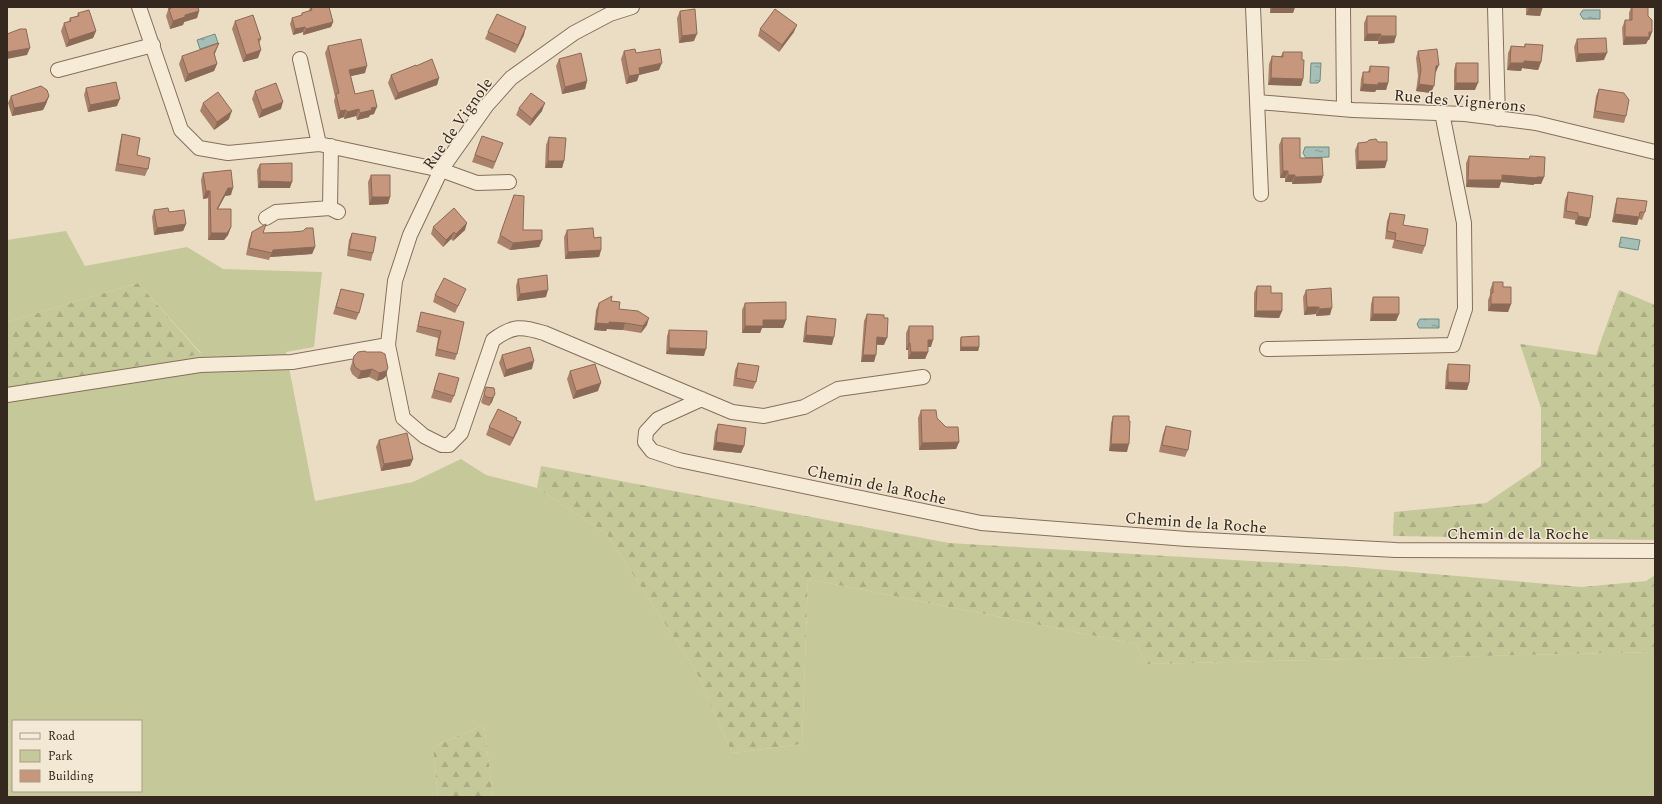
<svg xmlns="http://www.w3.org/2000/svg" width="1662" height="804" font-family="Spectral,serif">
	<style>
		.green { fill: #c5c899; fill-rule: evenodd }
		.forest { fill: url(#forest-firs) }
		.water { fill: url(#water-ripples); stroke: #6d8c82 }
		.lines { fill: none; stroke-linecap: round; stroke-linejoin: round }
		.minor-casing { stroke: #846f5c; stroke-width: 16 }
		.minor { stroke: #f6ebd6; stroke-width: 14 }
		.wall { fill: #aa826b }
		.shaded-wall { fill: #8b6a57 }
		.building { fill: #c6977c; stroke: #8b6a57 }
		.labels { text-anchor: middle; stroke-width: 3; stroke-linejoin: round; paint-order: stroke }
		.street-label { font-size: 16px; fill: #35281f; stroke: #f3e8d3 }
	</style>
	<defs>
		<pattern id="forest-firs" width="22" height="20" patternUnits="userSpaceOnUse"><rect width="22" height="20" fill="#c5c899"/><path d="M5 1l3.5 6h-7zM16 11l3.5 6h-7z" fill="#aaac83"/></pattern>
		<pattern id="water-ripples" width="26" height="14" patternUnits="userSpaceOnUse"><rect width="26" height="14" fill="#a5beb6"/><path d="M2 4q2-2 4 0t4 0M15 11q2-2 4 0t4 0" fill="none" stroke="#879a93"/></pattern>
	</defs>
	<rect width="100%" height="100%" fill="#ebddc4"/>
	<path class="green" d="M66,231l19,35 102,-19 36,22 99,3 -8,75 -28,5 29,149 98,-19 48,-23 25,16 51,13 69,45 90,138 36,82 70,-9 6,-165 328,65 11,20 508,-12v145h-1162l-9,-72 -51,22 5,50h-431v-407l194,-37 -63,-70 -131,39v-82zM13,721h128v70h-128z"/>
	<path class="forest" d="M138,283l63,71 -194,36v-68z
		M1619,290l36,15v235l-262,-4 1,-24 92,-9 55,-37v-58l-21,-64 76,11z
		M541,466l408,77 404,24 229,20 64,-6 9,-6v77l-508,12 -11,-20 -328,-65 -6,165 -70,9 -36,-82 -90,-138 -69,-45z
		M484,725l9,72h-55l-5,-50z"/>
	<path class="water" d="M1583,10h17v9h-17l-3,-5z
		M215,34l3,9 -18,6 -3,-9z
		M1311,63h10l-1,18 -2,2h-8z
		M1305,147h24v10l-23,1 -3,-5z
		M1621,237l19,3 -2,10 -19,-3z
		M1420,319h19v9h-20l-2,-4z"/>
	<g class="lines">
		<g class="minor-casing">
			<path id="minor" d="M139,7l42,123 18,18 29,5 91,-9 122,26 36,13 32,-1
				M632,7l-22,7 -36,19 -63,45 -24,27 -46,65 -31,65 -15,46 -7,64 15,73 21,18 18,9h7l12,-12 32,-93c20,-15 29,-14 51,-7l188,79 32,4 40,-9 34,-18 85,-12
				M1253,7l8,187
				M1343,7l1,102
				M1495,7l3,112
				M300,59l19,85
				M58,70l95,-25
				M1258,102l95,8 112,4 71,9 119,29
				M330,208l1,-62
				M266,218l10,-6 54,-4 8,4
				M1267,349l186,-4 12,-36 -1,-86 -22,-110
				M7,395l193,-30 92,-3 96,-17
				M702,399l-44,20 -12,13 -1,10 7,9 27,9 302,63 206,16 209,11 259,1"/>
		</g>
		<use href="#minor" class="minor"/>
	</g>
	<path class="wall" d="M169,7h29l1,4 -2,7 -13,4 -1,3 -13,4 -4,-13 2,-6v-2z
		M310,7h19l4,15 -2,5 -28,8v-3l-10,3 -3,-11 2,-6 9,-2 1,-3 7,-2z
		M1270,7h25l-2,6h-23z
		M1526,7h17l-3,9 -14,-1z
		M1631,7h17v9l4,16 -3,8h-1l-2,4 -23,1 -1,-17 3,-8h4v-7z
		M680,11l14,30 -15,2 -2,-25z
		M78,13l18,18 -3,7 -27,9 -5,-16 3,-8 5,-2 1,-3 7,-2z
		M1367,16l29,20 -2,7 -16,1v-3h-14v-18z
		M235,21l26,18 -2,5 -1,14 -15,4 -11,-33z
		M760,29l34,3 -15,20 -21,-16z
		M488,32l36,3 -9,18 -30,-14z
		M1577,39l27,21 -28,2 -2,-15z
		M1525,44l16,18 -3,8 -16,-2 -1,3 -14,-1 1,-17 3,-7 13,1z
		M328,46l37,27 -14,3 4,18 19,20 -4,1 -1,2 -12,3 -1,-4 -12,3v-2l-6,2 -4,-18 1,-4 -10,-44z
		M216,51l-2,4 3,9 -3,7 -29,11 -6,-18 3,-8z
		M624,51l12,2 23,17 -20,5 -2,6 -11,3 -5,-25z
		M1418,51l18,21h-1l-4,21 -15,-2 2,-15 -2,-18z
		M1283,52l19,8 1,19 -2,7 -33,-1 1,-21 3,-8h9z
		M559,59l28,22 -2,8 -23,5 -6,-28z
		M1456,63l19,27h-21v-20z
		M416,66l23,12 -2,7 -42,15 -7,-17 3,-8z
		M1370,66l18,17 -2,7h-10l-1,2 -15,-1 1,-12 2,-7h5z
		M86,88l31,18 -29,6 -4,-17z
		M1599,89l27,27 -2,7 -31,-5 3,-22z
		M255,91l26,18 -22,9 -7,-19z
		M11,96h38l-3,8 -3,6 -31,6 -4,-13z
		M203,103l26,16 -15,11 -14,-19z
		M519,108l23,3 -12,15 -14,-11z
		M122,134l15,21 11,14 -3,7 -30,-5 5,-29z
		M482,136l21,7 -10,26 -21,-7z
		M549,137l15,24 -2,7h-17l1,-23z
		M1282,138l18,20 23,18 -2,7 -29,1v-2h-7v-4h-5l-1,-33z
		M1367,142l18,26 -29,1 -1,-19 3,-7z
		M1469,156l60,3 1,-3 14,21 -3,7h-7v1l-33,-3 -2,6 -33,-1v-24z
		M260,164l30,24h-32l-1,-18z
		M203,173l28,22 -6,1 -7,13 13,18 -3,8 -4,5h-16v-42l-5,1 -2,-19z
		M371,175l19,22 -2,7 -19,1 -1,-23z
		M1568,192l19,34 -12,-2v-4l-12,-2 2,-18z
		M514,195l9,35 19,10 -3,7 -29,3 -13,-7z
		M1617,198l28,14 -3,8 -3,-1 -2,6 -25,-3 3,-17z
		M154,210l15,2 17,12 -3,7 -29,4 -2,-18z
		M1390,213l13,12 22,21 -3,8 -30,-6 2,-8 -9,-1 2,-18z
		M433,227l32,3 -12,11 -2,-2 -8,8 -12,-13z
		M567,230l27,8 7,12 -2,7 -34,2 -1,-22z
		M252,232l11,1 52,14 -3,7 -42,3 -1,3 -23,-5 3,-15z
		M352,233l21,20 -2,8 -24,-5 2,-16z
		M518,279l28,18 -29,4 -1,-15z
		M1493,282l10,5 8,17 -3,8 -20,-1v-11l2,-5v-5z
		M1257,286l14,7 11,18 -3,7 -25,-1v-24z
		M341,289l18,24 -3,7 -23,-6z
		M1306,290l24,25 -14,1v-2l-12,1 -1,-18z
		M435,295l28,1 -8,17 -22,-11z
		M1373,297l26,17 -3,7h-26l1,-17z
		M611,301l8,8 28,16 -6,8 -18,-3 -16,-1 -1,2 -12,-1 2,-20 3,-7z
		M745,303l41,17 -3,8h-21l-2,5h-18v-23z
		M421,312l43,10 -7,32 -2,6 -20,-4 3,-18 -22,-6 3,-13z
		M867,314l17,31h-7l-3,17h-13l3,-41z
		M807,316l25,29 -29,-3 2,-19z
		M909,326l22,21h-3v5l-3,7h-17v-9h-2v-17z
		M669,330l35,26 -38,-2 1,-18z
		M961,337l18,10 -1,4h-18v-11z
		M502,355l30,14 -28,8 -5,-14z
		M354,356l32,20 -3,3 -6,2 -8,-4 -11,2 -6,-5 -2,-5z
		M738,363l18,19 -3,7 -20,-3 2,-16z
		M1448,364l21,19 -2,7 -22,-1 1,-18z
		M570,371l28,20 -25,8 -6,-20z
		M439,373l15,23 -3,7 -20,-5z
		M486,387l8,1 -2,14 -3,4 -6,-2 -2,-2z
		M921,410l16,8 22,24 -3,7 -37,1 -1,-32z
		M1113,416l14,36 -18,-1 2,-28z
		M521,422l-11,24 -24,-11 3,-8z
		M718,424l26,22 -3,7 -28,-3 2,-18z
		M1166,426l22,24 -3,7 -26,-5 4,-18z
		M379,440l34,19 -3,7 -29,5 -5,-24z"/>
	<path class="shaded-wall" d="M1272,7h23l-2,6h-23z
		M1529,8h13l-2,8 -14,-1z
		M199,11l-2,7 -13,4 -1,3 -13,4 3,-8 12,-6z
		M333,22l-2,5 -28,8 3,-6z
		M797,25l-3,7 -15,20 3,-7z
		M305,27l-2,5 -10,3 2,-6z
		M526,27l-2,8 -9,18 3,-8z
		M96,31l-3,7 -27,9 3,-7z
		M1649,32h3l-3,8h-1l-2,4 -23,1 2,-8z
		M697,34l-3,7 -15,2 3,-7z
		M1367,34h14l-3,7h-14z
		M1381,36h15l-2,7 -16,1z
		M219,43l-3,8 -5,10 3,-8z
		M30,48l-3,7 -20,4v-7z
		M261,50l-3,8 -15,4 3,-7z
		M1607,53l-3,7 -28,2 2,-8z
		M1524,61l17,1 -3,8 -16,-2 -1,3 -14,-1 3,-7z
		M662,63l-3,7 -20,5 -2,6 -11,3 3,-8 10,-8z
		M217,64l-3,7 -29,11 3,-8z
		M1439,65l-3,7 -2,1 2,-7z
		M367,66l-2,7 -18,4 2,-7z
		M439,78l-2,7 -42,15 3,-7z
		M1271,78l32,1 -2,7 -33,-1z
		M587,81l-2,8 -23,5 3,-7z
		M1378,83h10l-2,7h-10l-1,2 -15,-1 3,-7z
		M1456,83h22l-3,7h-21z
		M1419,84l15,2 -3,7 -15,-2z
		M49,96l-3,8 -3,6 -31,6 2,-8z
		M120,99l-3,7 -29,6 2,-7z
		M283,102l-2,7 -22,9 3,-8z
		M545,103l-3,8 -12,15 2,-7z
		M377,107l-3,7 -4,1 -1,2 -12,3 3,-7 11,-5z
		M359,109l-3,7 -12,3 3,-7z
		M346,110l-2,7 -6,2 2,-8z
		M232,111l-3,8 -15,11 3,-8z
		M548,161h16l-2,7h-17z
		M1358,161h29l-2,7 -29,1z
		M1283,171h5l-3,7h-5z
		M1288,175h7l-3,7h-7z
		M1502,175l35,2h7l-3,7h-7v1l-33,-3 -2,6 -33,-1 2,-7z
		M1323,176l-2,7 -29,1 3,-7z
		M260,181l32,1 -2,6h-32z
		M228,188h5l-2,7 -6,1 -11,20 3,-7z
		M206,191h4l-2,7 -5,1z
		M372,197h18l-2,7 -19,1z
		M1615,214l24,3 -2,8 -25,-3z
		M1578,216l12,2 -3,8 -12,-2z
		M467,223l-2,7 -12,11 3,-7z
		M186,224l-3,7 -29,4 3,-7z
		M231,227l-3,8 -4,5h-16l3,-7z
		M454,232l-3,7 -8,8 3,-7z
		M542,240l-3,7 -29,3 3,-7z
		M315,247l-3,7 -42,3 3,-7z
		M601,250l-2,7 -34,2 3,-7z
		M548,290l-2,7 -29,4 3,-7z
		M1491,304h20l-3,8 -20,-1z
		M1307,307h12l-3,7 -12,1z
		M1332,308l-2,7 -14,1 3,-7z
		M1256,311h26l-3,7 -25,-1z
		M1373,314h26l-3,7h-26z
		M649,318l-2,7 -6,8 2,-7z
		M763,320h23l-3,8h-21l-2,5h-18l3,-7z
		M609,322l16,1 -2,7 -16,-1 -1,2 -12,-1 2,-7z
		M806,335l28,2 -2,8 -29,-3z
		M877,337l10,1 -3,7 -10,-1z
		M928,340h5l-2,7h-6z
		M909,343h1l-2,7h-2z
		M961,347h18l-1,4h-18z
		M669,348l37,1 -2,7 -38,-2z
		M911,352h17l-3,7h-17z
		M863,355h13l-2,7h-13z
		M534,361l-2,8 -28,8 2,-7z
		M388,368l-2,8 -3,3 -6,2 2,-8z
		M372,369l-3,8 -11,2 3,-8z
		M1448,382l21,1 -2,7 -22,-1z
		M601,383l-3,8 -25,8 3,-8z
		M495,394l-3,8 -3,4 3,-8z
		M521,422l-3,8 -8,16 3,-8z
		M716,442l28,4 -3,7 -28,-3z
		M959,442l-3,7 -37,1 3,-7z
		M1111,444h18l-2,8 -18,-1z
		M413,459l-3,7 -29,5 3,-7z"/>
	<path class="building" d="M173,7h25l1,4 -14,4v2l-12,4 -4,-12z
		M311,7h18l4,15 -27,7 -1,-2 -10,2 -3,-11 10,-3v-2l10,-3z
		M1529,7h14l-1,1h-13z
		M1632,7h16v9l4,4v12h-3v5h-24v-17h7z
		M695,9l2,25 -15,2 -2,-25z
		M775,9l22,16 -15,20 -22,-16z
		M89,10l7,21 -27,9 -5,-17 7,-2 -1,-3 9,-2 -1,-3z
		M497,14l29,13 -8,18 -30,-13z
		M253,15l8,24h-3l3,11 -15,5 -11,-34z
		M1367,16h29v20h-15v-2h-14z
		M20,29h6l4,19 -23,4v-18z
		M1606,38l1,15 -29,1 -1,-15z
		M361,39l6,27 -18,4 6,24 18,-4 4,17 -6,1 1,2 -12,3 -1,-4 -12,3 -1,-2 -6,1 -4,-17 3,-1 -11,-47z
		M219,43l-5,10 3,11 -29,10 -6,-18z
		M1525,44l18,1 -2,17 -17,-1v2h-14l1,-17 14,1z
		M635,49l1,4 24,-4 2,14 -23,5 1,6 -11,2 -5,-25z
		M1437,49l2,16 -3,1 -2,20 -15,-2 2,-15 -3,-18z
		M1283,52h19v8h2l-1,19 -32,-1 1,-22 11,1z
		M581,53l6,28 -22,6 -6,-28z
		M432,59l7,19 -41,15 -7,-18 25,-10v1z
		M1456,63h22v20h-22z
		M1370,66l19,1 -1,16h-10v2l-15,-1v-12h7z
		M116,82l4,17 -30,6 -4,-17z
		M276,83l7,19 -21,8 -7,-19z
		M41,86l6,4 2,6 -4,6 -31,6 -3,-12z
		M1599,89l25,4 5,7 -3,16 -31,-5z
		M218,92l14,19 -15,11 -14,-19z
		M531,93l14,10 -13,16 -13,-11z
		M122,134l18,4 -3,17 13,3 -2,11 -30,-5z
		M482,136l21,7 -8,19 -20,-7z
		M549,137l17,1 -2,23h-16z
		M1282,138h18v20h22l1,18 -28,1v-2h-7v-4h-5z
		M1376,139l2,3h9v19h-29v-18l9,-1 2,-2z
		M1469,156l60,3 1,-3 15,1 -1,20h-7v1l-35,-3v5h-34z
		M292,163v19l-32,-1v-17z
		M231,170l2,18h-5l-11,21h14v18l-4,6h-16l-1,-42h-4l-3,-18z
		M371,175h19v22h-18z
		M1568,192l25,4 -3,22 -12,-2v-3l-12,-2z
		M514,195l10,1 -1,34h19v10l-29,3 -13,-8z
		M1617,198l30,3 -2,11h-5l-1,5 -24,-3z
		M168,208l1,4 15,-2 2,14 -29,4 -3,-18z
		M454,208l13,15 -11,11 -2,-2 -8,8 -13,-13z
		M1390,213l15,2 -2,10 25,4 -3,17 -30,-6 1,-7 -9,-2z
		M266,224l-3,9 29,-1 11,-1 3,-3h7l2,19 -42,3 -1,3 -23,-5 3,-16z
		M593,228l1,10 7,-1v13l-33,2 -1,-22z
		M352,233l24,4 -3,16 -24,-4z
		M547,275l1,15 -28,4 -2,-15z
		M444,278l22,11 -8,17 -23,-11z
		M1493,282h10v5h8v17h-20v-11h2z
		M1257,286h14v7h11v18h-26z
		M1331,288l1,20 -13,1v-2h-12l-1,-17z
		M341,289l23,5 -5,19 -23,-6z
		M612,296l-1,5 9,1 -1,7 19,2 11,7 -6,8 -18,-3 -16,-1v2l-13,-1 3,-20z
		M1373,297h26v17h-26z
		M786,302v18h-23v6h-18v-23z
		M421,312l43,10 -7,32 -20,-5 4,-18 -23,-5z
		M867,314l17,1v3h4l-1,20 -10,-1 -1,18h-13z
		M807,316l29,3 -2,18 -28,-2z
		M909,326h24v14h-5v12h-17l-1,-9h-1z
		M669,330l38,1 -1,18 -37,-1z
		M979,336v11h-18v-10z
		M530,347l4,14 -28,9 -4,-15z
		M365,351l1,1h15l4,2 3,14 -2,3 -7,2 -7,-4 -11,2 -6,-4 -2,-6 1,-5 4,-4z
		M738,363l21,3 -3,16 -20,-4z
		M595,364l6,19 -25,8 -6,-20z
		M1448,364l22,1 -1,18 -21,-1z
		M439,373l20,5 -5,18 -20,-6z
		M486,387l8,1 1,6 -3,4 -6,-1 -2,-3z
		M498,409l19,9 -1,2 5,2 -8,16 -24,-11z
		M921,410h15l1,8 9,9h12l1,15 -37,1z
		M1113,416h16v5h1l-1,23h-18z
		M718,424l28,4 -2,18 -28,-4z
		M1166,426l25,5 -3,19 -26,-5z
		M407,433l6,26 -29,5 -5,-24z"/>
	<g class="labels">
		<g class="street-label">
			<text transform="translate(1460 100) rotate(5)" y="6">Rue des Vignerons</text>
			<text transform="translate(457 123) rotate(-55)" y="6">Rue de Vignole</text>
			<text transform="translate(877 484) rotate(12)" y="6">Chemin de la Roche</text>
			<text transform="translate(1196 522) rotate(4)" y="6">Chemin de la Roche</text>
			<text x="1518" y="539">Chemin de la Roche</text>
		</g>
	</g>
	<rect width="1662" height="804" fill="none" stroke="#35281f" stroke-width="16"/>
	<rect x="12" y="720" width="130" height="72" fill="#f3e8d3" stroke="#a79b8b"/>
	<rect x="20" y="733" width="20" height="6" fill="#f6ebd6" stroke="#a79b8b"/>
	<text x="48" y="740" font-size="12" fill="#35281f">Road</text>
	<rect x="20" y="750" width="20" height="12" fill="#c5c899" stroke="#a79b8b"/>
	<text x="48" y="760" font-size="12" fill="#35281f">Park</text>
	<rect x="20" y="770" width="20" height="12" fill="#c6977c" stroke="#a79b8b"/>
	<text x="48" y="780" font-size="12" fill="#35281f">Building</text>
</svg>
